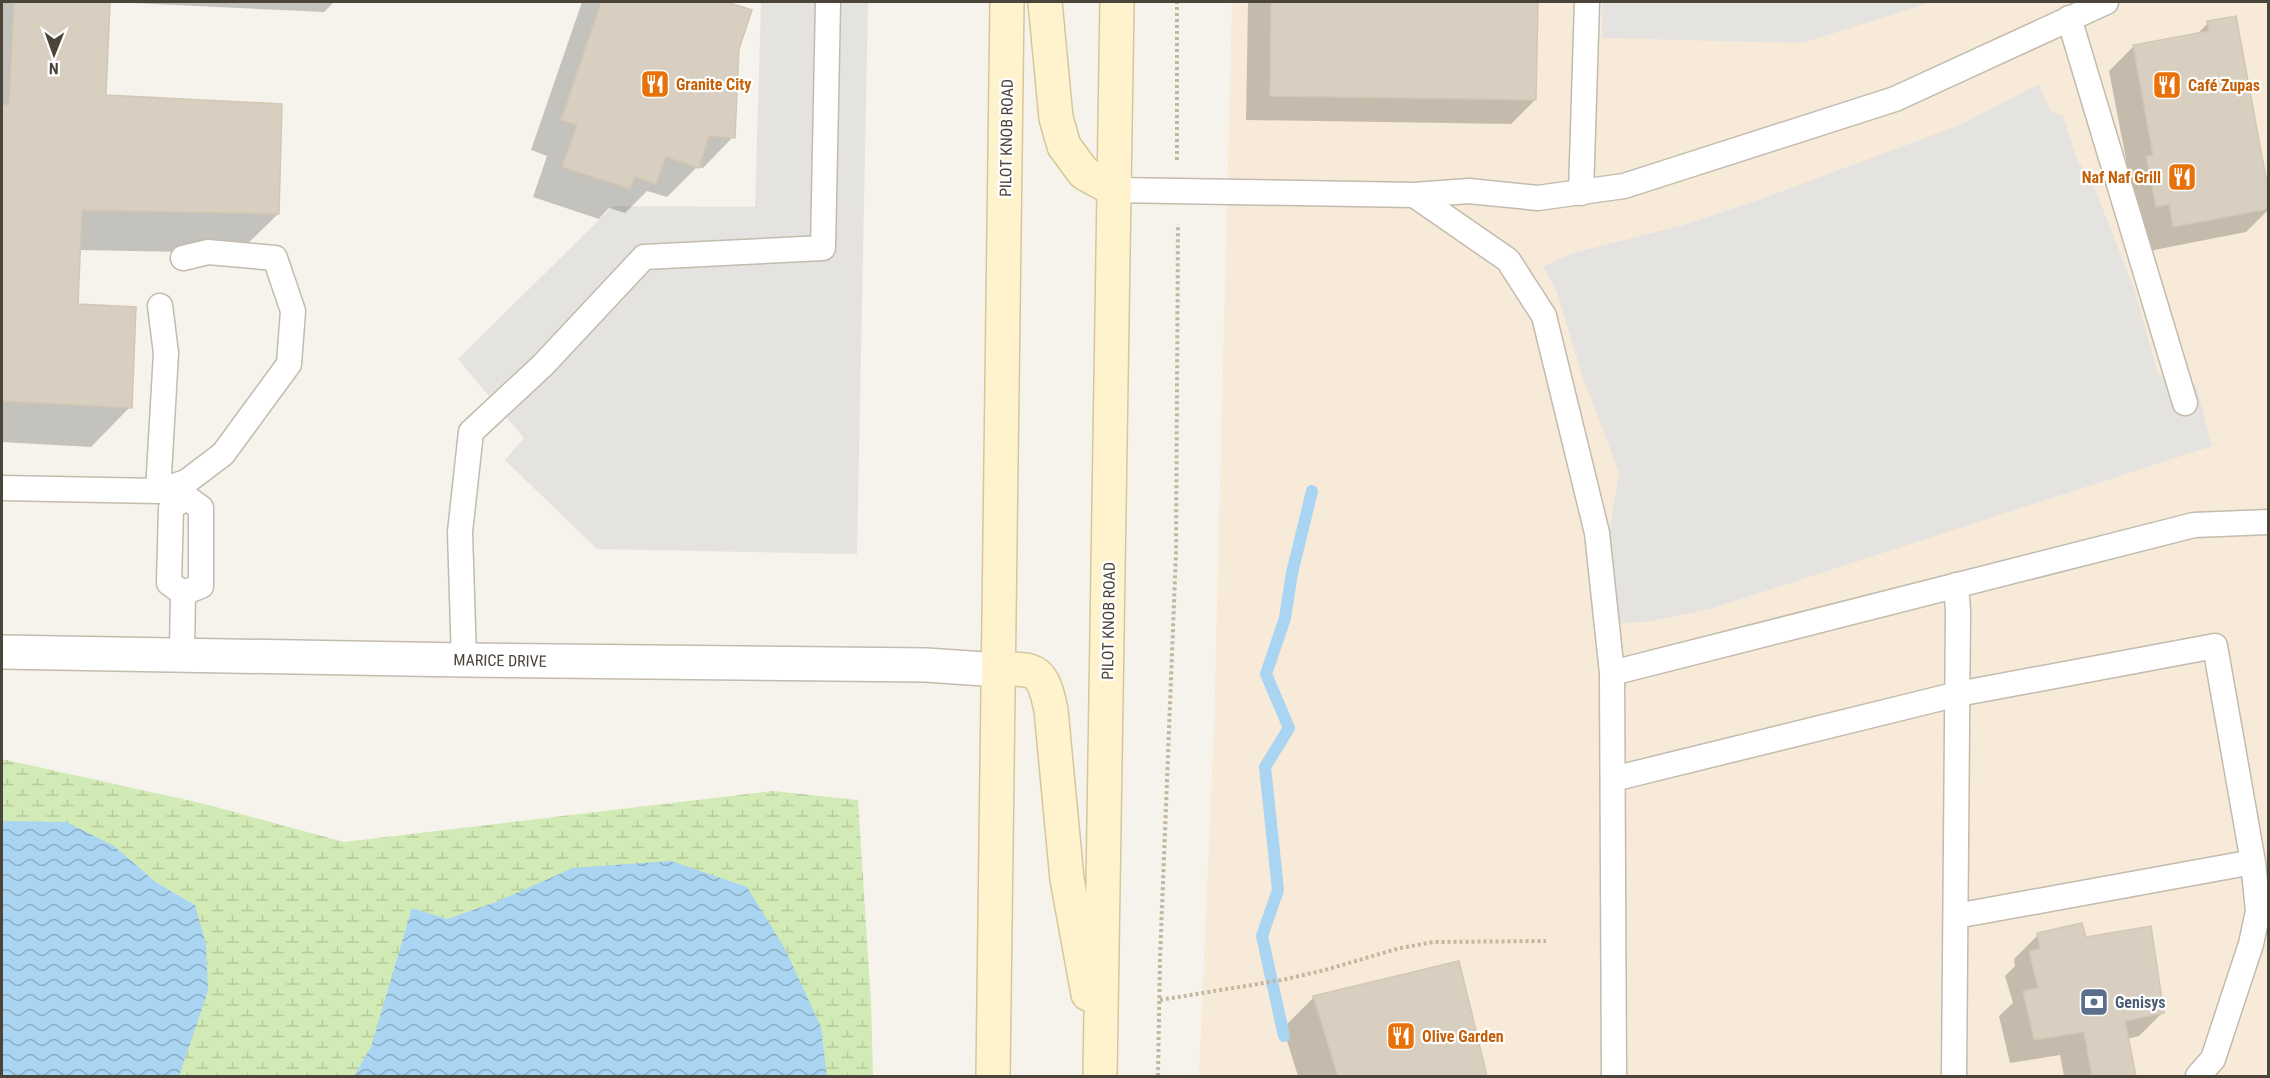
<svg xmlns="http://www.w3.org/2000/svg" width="2270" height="1078" font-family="'Roboto Condensed',sans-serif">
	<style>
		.commercial { fill: #f7ead8 }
		.wetland { fill: url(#wetland-marsh) }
		.parking { fill: #e5e3e0 }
		.water { fill: url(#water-waves) }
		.shadow { fill: #0003 }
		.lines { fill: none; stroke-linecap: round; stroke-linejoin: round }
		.stream { stroke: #a9d4f2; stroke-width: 12 }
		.building { fill: #d8cfc1; stroke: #d3c7b4; stroke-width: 1.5 }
		.service-casing { stroke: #c2bbae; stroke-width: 27 }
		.minor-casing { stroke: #c2bbae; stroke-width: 36 }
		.secondary-casing { stroke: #d6c79b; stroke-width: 36 }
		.path { stroke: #c4b79f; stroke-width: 4; stroke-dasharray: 3 3; stroke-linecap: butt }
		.service { stroke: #fff; stroke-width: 24 }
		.minor { stroke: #fff; stroke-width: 33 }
		.secondary { stroke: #fff3cd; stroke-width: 33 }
		.labels { text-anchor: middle; stroke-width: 4.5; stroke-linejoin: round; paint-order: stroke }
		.food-label { font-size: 16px; font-weight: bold; fill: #c56008; stroke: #fff; text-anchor: start }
		.street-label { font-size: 16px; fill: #4b4439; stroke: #fff }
		.service-label { font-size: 16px; font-weight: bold; fill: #4e5e75; stroke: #fff; text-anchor: start }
	</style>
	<defs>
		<pattern id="wetland-marsh" width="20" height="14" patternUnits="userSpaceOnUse" patternTransform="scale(1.5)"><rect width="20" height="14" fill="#d2eab5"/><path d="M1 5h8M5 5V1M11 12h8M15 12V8" fill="none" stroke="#b6ca9c"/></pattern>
		<pattern id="water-waves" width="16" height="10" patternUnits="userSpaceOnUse" patternTransform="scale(1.5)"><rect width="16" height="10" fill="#a9d4f2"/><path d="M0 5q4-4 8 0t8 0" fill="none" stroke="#8caec5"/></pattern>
	</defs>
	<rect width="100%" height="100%" fill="#f6f3ec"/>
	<path class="commercial" d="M1232,2h1036v1074h-1069l15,-347z"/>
	<path class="wetland" d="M2,759l203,45 139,38 429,-51 85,9 13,203 2,73h-46l-6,-49 -325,-125 -49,17 -93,157h-175l10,-33 6,-138 -38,-22 -43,-37 -112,-25z"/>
	<path class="parking" d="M761,2h107l-11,552 -260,-5 -92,-89 19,-22 -66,-79 155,-153 142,1z
		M1602,2h331l-131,41 -200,-5z
		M2039,84l11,26 13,6 14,43 18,30 39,99 24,86 38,11 16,61 -502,163 -64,13 -26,1 -5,-27 -6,-62 10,-62 -36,-94 -27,-88 -13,-23 27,-13 110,-28 84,-28 196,-73z"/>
	<path class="water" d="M2,821l64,1 48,24 43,37 38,22 11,39 2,47 -29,85h-177z
		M671,861l76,26 38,62 36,78 6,49h-473l17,-29 41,-139 35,11 49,-17 77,-34z"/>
	<path class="shadow" d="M2,2h332l-10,10 -215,-10 -5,95 174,117 -40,39 -159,-3 -3,55 54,102 -39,40 -89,-5z
		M582,2h140l28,9 -12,37 -5,89 -30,31 -6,-1 -30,30 -20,-6 -22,22 -16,-5 -10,11 -66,-22 14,-41 -16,-6z
		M1248,2h288l-1,98 -24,24 -265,-4z
		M2235,18l33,179v13l-22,22 -97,19 -4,-24 -13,3 -9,-48 6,-7 -20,-104 24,-24 63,-12 12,-12z
		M2038,935l47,4 78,73 -24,24 -12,3 7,37h-70l-4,-21 -50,8 -11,-47 14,-13 -8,-27 10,-10 -1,-7z
		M1458,963l27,113h-187l-15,-48 30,-30z"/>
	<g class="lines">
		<path class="stream" d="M1284,1036l-22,-100 16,-46 -13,-123 24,-39 -23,-54 19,-56 7,-45 20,-82"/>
	</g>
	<path class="building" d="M14,2h96l-4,93 176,9 -3,110 -197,-4 -4,94 58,3 -4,101 -130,-7v-297l7,1z
		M601,2h126l25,8 -13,39 -4,89 -26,-2 -10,32 -33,-11 -10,27 -21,-7 -5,12 -68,-22 15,-42 -16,-5z
		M1271,2h267l-2,98 -266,-4z
		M2236,16l32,173v20l-95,18 -4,-23 -13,3 -10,-51 7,-1 -20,-110 76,-14 -2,-10z
		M2082,923l4,14 65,-11 13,87 -39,8 11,55h-44l-8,-44 -50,8 -11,-49 15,-3 -9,-37 11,-2 -3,-16z
		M1459,961l28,115h-149l-25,-80z"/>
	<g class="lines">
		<g class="service-casing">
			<path id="service" d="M2069,18l116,385
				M1115,190l299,5 55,-4 69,7 86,-12 271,-87 211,-97
				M1581,193l6,-191
				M1414,195l94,65 36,56 53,217 15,140
				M2,488l156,3 28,-9 37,-28 66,-90 4,-53 -18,-53 -67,-6 -25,6
				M158,491l8,-138 -6,-47
				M183,593l18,-7v-78l-15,-11
				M183,593l-14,-10 2,-75 15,-11
				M182,654l1,-61
				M464,660l-4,-128 11,-100 72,-67 101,-108 179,-9 5,-246
				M1613,779l345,-85 257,-48 38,216 -297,54
				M1614,1076l-2,-403 582,-148 74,-3
				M1954,1076l4,-465 -2,-26
				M2198,1076l15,-17 38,-115 7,-33 -5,-49"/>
		</g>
		<g class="minor-casing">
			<path id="minor" d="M2,652l462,8 462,5 73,5"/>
		</g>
		<g class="secondary-casing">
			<path id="secondary" d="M1045,2l11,116 8,28 20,27 31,17
				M999,670c39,-3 44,2 52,40l16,169 21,115
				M993,1076l14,-1074
				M1100,1076l17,-1074"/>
		</g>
		<path class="path" d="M1177,160v-158
			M1160,1000l122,-20 43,-10 75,-22 34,-6 112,-1
			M1158,1076l2,-117 16,-407 2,-328"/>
		<use href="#service" class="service"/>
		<use href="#minor" class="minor"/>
		<use href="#secondary" class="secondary"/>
	</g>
	<defs>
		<g id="restaurant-square" transform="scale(1.5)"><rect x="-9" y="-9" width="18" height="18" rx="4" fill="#e8710a" stroke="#fff"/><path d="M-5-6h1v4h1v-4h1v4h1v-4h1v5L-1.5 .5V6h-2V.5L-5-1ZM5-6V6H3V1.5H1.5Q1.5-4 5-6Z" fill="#fff"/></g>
		<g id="bank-square" transform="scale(1.5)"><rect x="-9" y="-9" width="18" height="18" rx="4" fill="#5c6f8a" stroke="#fff"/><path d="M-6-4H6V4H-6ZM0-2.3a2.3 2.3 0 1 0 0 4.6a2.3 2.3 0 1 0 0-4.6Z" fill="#fff"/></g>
	</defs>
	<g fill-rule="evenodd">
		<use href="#restaurant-square" x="655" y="84"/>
		<use href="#restaurant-square" x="2167" y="85"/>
		<use href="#restaurant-square" x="2182" y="177"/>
		<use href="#bank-square" x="2094" y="1002"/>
		<use href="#restaurant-square" x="1401" y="1036"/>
	</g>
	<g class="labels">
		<g class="food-label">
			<text x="676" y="90">Granite City</text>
			<text x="2188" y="91">Café Zupas</text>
			<text x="2161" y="183" text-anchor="end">Naf Naf Grill</text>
			<text x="1422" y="1042">Olive Garden</text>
		</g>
		<g class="street-label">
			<text transform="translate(1006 138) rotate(-89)" y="6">PILOT KNOB ROAD</text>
			<text transform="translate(1108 621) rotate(-89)" y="6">PILOT KNOB ROAD</text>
			<text transform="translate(500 660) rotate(1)" y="6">MARICE DRIVE</text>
		</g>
		<g class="service-label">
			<text x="2115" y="1008">Genisys</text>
		</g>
	</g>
	<rect width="2270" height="1078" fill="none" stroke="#4b4439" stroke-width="6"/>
	<g transform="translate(54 54) rotate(181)" stroke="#ffffff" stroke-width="4.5" paint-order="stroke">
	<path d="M0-4.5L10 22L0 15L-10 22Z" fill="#4b4439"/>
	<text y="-9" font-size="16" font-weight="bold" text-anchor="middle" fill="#4b4439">N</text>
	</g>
</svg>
